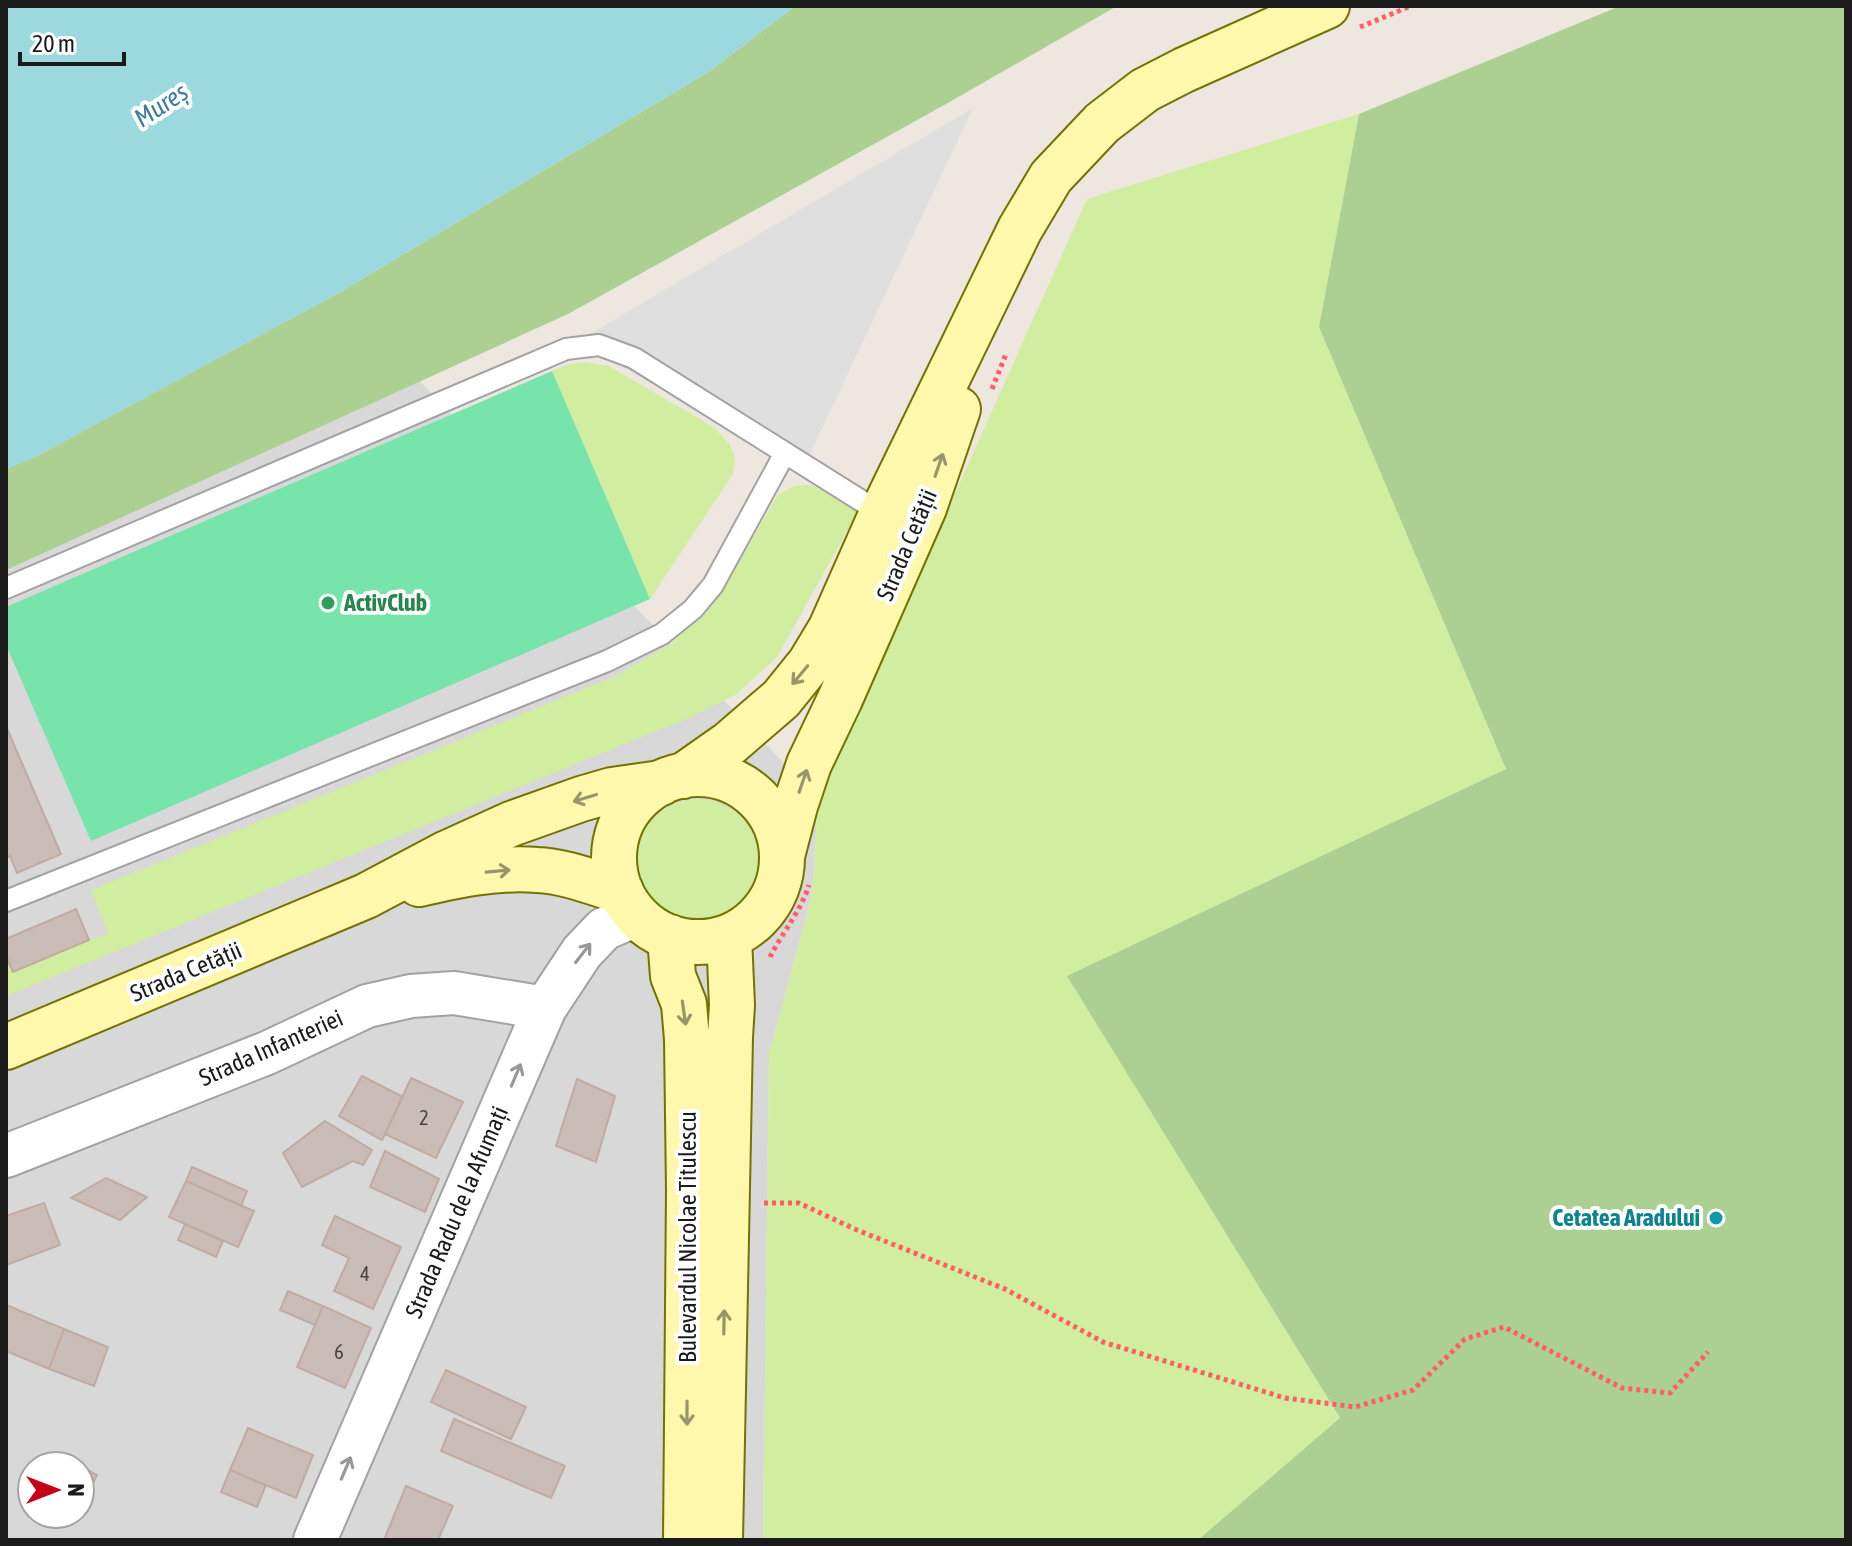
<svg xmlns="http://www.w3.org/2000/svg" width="1852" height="1546" font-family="'Asap Condensed',sans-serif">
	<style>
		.residential { fill: #d9d8d8; fill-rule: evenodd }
		.grass { fill: #d0eda0 }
		.forest { fill: #acd091 }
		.pitch { fill: #77e4ac }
		.parking { fill: #dfdfdf }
		.water { fill: #9cd9df }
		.building { fill: #cabcb6; stroke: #c0aba1; stroke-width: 2 }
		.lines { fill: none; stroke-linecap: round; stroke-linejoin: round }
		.lane-casing { stroke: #a2a2a2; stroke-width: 24 }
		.street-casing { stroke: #a2a2a2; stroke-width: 46 }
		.secondary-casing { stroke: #747200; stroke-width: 48 }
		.path { stroke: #ff5f63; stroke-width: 5; stroke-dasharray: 4 4; stroke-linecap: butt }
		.lane { stroke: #fff; stroke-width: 20 }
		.street { stroke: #fff; stroke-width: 42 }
		.secondary { stroke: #fef8ad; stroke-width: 44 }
		.oneway { stroke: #98956b }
		.oneway2 { stroke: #989898 }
		.leisure-dot { fill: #2e9e5b; stroke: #fff; stroke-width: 3 }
		.culture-dot { fill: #0f9aa8; stroke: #fff; stroke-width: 3 }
		.labels { text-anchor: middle; stroke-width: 8; stroke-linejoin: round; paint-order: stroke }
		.number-label { font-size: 20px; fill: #474342 }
		.street-label { font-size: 24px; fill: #1b1b1b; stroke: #fff }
		.leisure-label { font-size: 24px; font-weight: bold; fill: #27864d; stroke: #fff; text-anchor: start }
		.culture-label { font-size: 24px; font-weight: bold; fill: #0d838f; stroke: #fff; text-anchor: end }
		.water-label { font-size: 26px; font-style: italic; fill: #3d7ba0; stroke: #fff }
	</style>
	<rect width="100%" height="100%" fill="#eee7e0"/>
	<path class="residential" d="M337,294l481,505 -4,70 -3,30 -42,155 -6,486h-757v-1071l29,-12zM32,1466h48v48h-48z"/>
	<path class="grass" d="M1359,114l-40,213 187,442 -438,207 272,443 -142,121h-435l6,-486 42,-155 3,-30 4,-70 269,-600z
		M586,362l23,4 106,62 15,17 5,13 -2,16 -83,125 -98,-228 15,-6z
		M811,485l50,21 -84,151 -40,37 -46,23 -685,279v-40l7,16 76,-32 19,-6 -17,-44 525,-214 57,-34 49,-50 55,-96 16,-10z
		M637 860a61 61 0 1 1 122 0a61 61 0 1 1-122 0Z"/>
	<path class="forest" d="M795,6h322l-171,98 -378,210 -562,256v-101l29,-12 302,-163 373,-223z
		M1620,6h226v1534h-648l142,-122 -273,-442 439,-207 -187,-442 40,-213z"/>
	<path class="pitch" d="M552,371l98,228 -559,242 -85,-196v-38z"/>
	<path class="parking" d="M973,108l-171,363 -224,-130z"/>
	<path class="water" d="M6,6h789l-85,65 -373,223 -302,163 -29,12z"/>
	<path class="building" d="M6,726l55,128 -44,19 -7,-17 -4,2z
		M76,909l13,31 -76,32 -7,-16v-17z
		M362,1076l41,21 -21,43 -43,-24z
		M411,1078l52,24 -27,56 -51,-24z
		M577,1079l38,17 -19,66 -40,-16z
		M325,1121l47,29 -9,15 -10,-4 -51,26 -19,-34z
		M385,1151l54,28 -14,33 -55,-25z
		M192,1167l55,24 -6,15 -55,-25z
		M106,1178l41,19 -27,23 -49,-22z
		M186,1181l68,30 -16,36 -69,-30z
		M44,1203l16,42 -54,20v-49z
		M335,1216l66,31 -28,62 -39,-18 15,-33 -27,-13z
		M185,1224l38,17 -7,16 -38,-17z
		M288,1291l35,15 -8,19 -35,-15z
		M6,1305l58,24 -15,40 -43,-18z
		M323,1306l48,22 -26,60 -48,-21z
		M64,1329l44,18 -14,39 -45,-17z
		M446,1370l80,37 -15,32 -80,-37z
		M454,1419l111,47 -14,32 -110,-47z
		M248,1428l65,27 -17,43 -66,-28z
		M59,1456l21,10h-26z
		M80,1466l17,9 -17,36z
		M230,1470l36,15 -9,22 -36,-15z
		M406,1486l47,20 -15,34h-54z"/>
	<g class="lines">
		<g class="lane-casing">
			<path id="lane" d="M6,588l560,-239 33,-4 35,13 234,147 15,14
				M6,901l601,-240 55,-27 31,-25 20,-24 72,-132"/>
		</g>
		<g class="street-casing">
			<path id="street" d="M6,1156l261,-103 100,-47 44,-10 43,-3 91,15
				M315,1540l230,-532 37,-56 22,-23 32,-14"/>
		</g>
		<g class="secondary-casing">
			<path id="secondary" d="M614 858a84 84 0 1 1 168 0a84 84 0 1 1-168 0Z
				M683,776l47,-33 37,-32 14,-12 29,-36 21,-35 50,-113 139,-286 31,-52 51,-54 43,-33 39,-20 143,-64
				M782,856l13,-50 14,-42 31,-65 84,-191 34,-99
				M419,884c39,-9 78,-17 118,-14 28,1 57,13 84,21
				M670,937l3,39 11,28 3,35 2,152 -3,349
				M6,1047l360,-151 81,-43 64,-29 70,-25 31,-9 49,-7
				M720,1540l10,-503 2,-32 -3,-68"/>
		</g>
		<path class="path" d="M1360,27l51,-21
			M992,389l14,-35
			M770,957c12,-24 31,-46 39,-72
			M764,1203h35l58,27 148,59 98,53 182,56 70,9 58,-17 52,-51 39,-12 118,61 48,5 38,-41"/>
		<use href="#lane" class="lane"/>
		<use href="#street" class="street"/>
		<use href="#secondary" class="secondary"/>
	</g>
	<defs><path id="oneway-shaft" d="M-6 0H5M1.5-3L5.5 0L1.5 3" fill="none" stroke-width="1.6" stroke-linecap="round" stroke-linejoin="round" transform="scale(2)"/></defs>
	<g class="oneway">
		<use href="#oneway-shaft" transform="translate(939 465) rotate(-71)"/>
		<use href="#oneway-shaft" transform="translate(800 675) rotate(130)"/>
		<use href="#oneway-shaft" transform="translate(803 781) rotate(-71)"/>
		<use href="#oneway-shaft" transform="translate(585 798) rotate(163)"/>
		<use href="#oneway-shaft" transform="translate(498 871) rotate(-5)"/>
		<use href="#oneway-shaft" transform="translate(684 1013) rotate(82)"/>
		<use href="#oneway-shaft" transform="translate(724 1322) rotate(-89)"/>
		<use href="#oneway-shaft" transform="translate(687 1413) rotate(90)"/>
	</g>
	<g class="oneway2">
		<use href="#oneway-shaft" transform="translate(583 953) rotate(-52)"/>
		<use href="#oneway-shaft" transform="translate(516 1075) rotate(-67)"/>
		<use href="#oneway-shaft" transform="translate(346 1468) rotate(-67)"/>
	</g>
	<circle class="leisure-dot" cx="328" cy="603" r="8"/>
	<circle class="culture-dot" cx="1716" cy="1218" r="8"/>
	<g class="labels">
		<g class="number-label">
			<text x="424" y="1125">2</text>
			<text x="365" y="1281">4</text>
			<text x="339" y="1359">6</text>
		</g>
		<g class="street-label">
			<text transform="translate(907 545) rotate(-67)" y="8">Strada Cetății</text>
			<text transform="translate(186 972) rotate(-23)" y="8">Strada Cetății</text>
			<text transform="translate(271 1048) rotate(-24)" y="8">Strada Infanteriei</text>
			<text transform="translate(457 1212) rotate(-67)" y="8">Strada Radu de la Afumați</text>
			<text transform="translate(688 1237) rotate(-90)" y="8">Bulevardul Nicolae Titulescu</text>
		</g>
		<g class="leisure-label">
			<text x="344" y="611">ActivClub</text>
		</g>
		<g class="culture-label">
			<text x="1700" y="1226">Cetatea Aradului</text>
		</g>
		<g class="water-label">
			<text transform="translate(161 105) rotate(-33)" y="9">Mureș</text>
		</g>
	</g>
	<rect width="1852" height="1546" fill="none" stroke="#1b1b1b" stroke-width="16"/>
	<g transform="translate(56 1490) rotate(90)"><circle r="38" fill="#ffffff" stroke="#a4a4a4" stroke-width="2"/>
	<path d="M0-6L14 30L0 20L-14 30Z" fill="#c60019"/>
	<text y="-12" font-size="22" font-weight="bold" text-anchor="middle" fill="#1b1b1b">N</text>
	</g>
	<path d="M20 52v12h104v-12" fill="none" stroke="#1b1b1b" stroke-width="4"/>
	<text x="32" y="52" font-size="24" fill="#1b1b1b" stroke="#ffffff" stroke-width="6" paint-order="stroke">20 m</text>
</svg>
